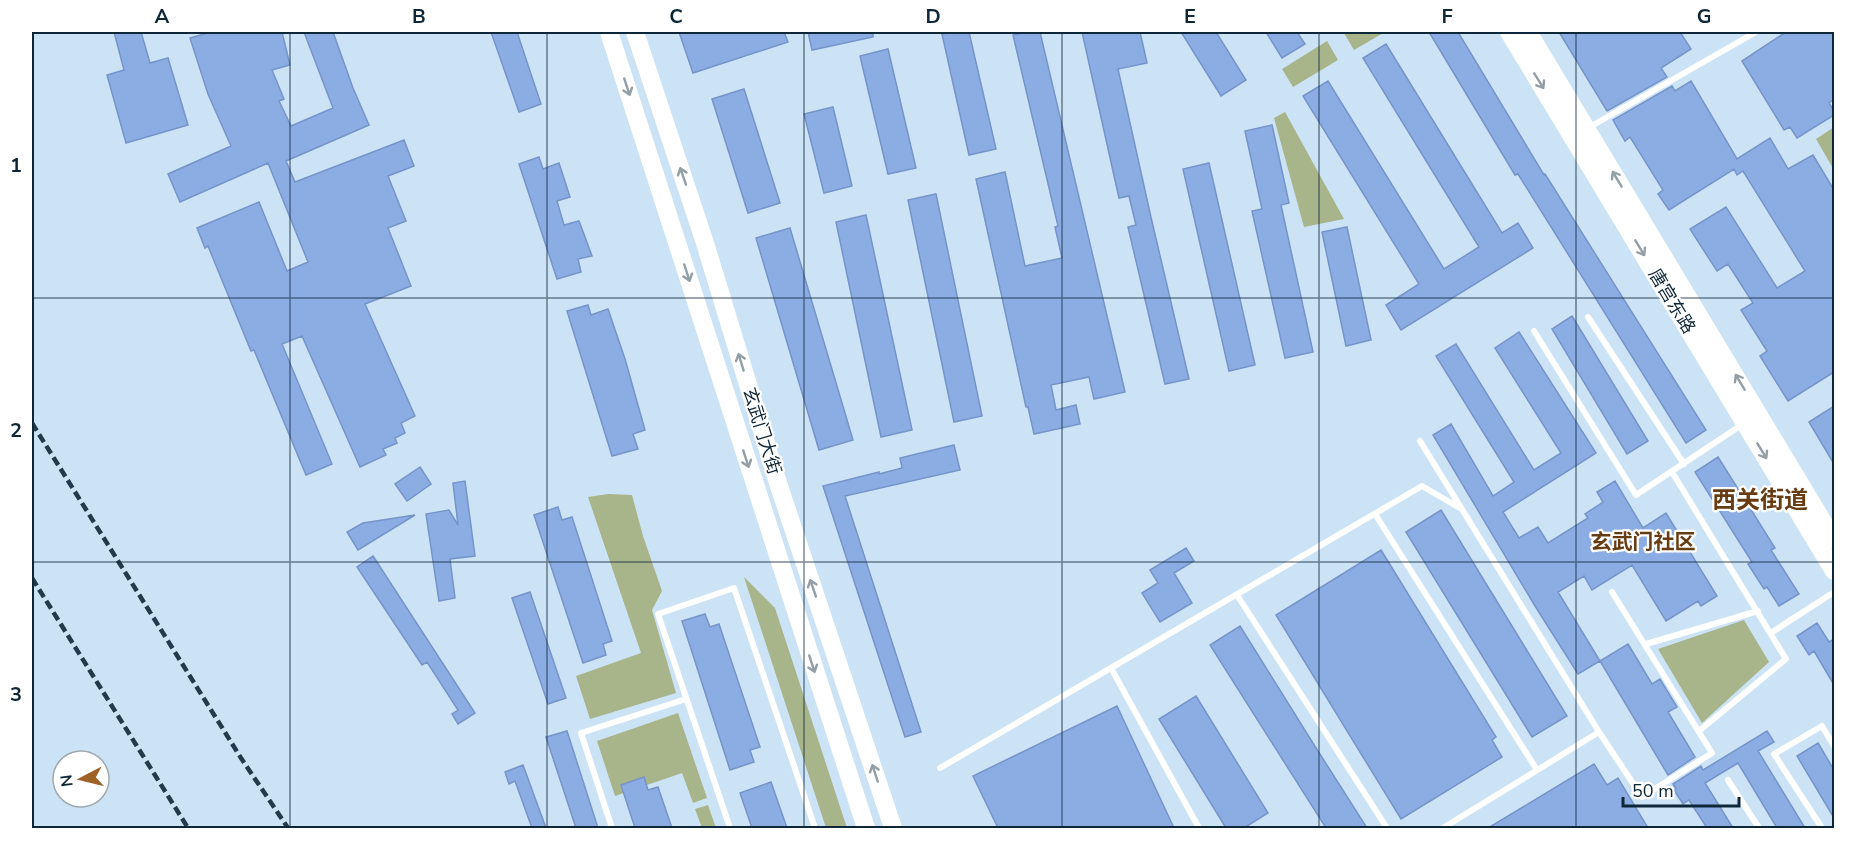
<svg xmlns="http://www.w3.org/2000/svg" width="1866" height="860" font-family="'Nunito Sans','Noto Sans SC',sans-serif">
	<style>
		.green { fill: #a8b58a }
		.building { fill: #8cade4; stroke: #7594ca; stroke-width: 1.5 }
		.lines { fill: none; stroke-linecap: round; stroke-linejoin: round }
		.lane { stroke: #fff; stroke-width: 6 }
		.secondary { stroke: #fff; stroke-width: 18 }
		.rail { stroke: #223b4c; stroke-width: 4.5; stroke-dasharray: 9 4.5; stroke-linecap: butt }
		.oneway { stroke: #939ea5 }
		.grid { fill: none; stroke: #0e2738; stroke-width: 1.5; stroke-opacity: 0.55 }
		.labels { text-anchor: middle; stroke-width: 4.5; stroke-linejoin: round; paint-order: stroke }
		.street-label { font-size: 18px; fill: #0e2738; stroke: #fff }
		.quarter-label { font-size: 21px; font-weight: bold; fill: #673c13; stroke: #fff }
		.district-label { font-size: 24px; font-weight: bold; fill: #673c13; stroke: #fff }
		.neatline { fill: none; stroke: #0e2738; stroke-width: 2 }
		.grid-label { font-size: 20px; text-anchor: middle; font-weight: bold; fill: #0e2738 }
	</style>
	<rect width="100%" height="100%" fill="#cbe3f5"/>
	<path class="green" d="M1346,32h39l-31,18 -10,-17z
		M1327,41l11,19 -45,27 -11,-18z
		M1285,112l59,107 -40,8 -30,-109z
		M1834,127v43l-18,-31z
		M608,494l24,1 11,41 19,55 -10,19 24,83 -86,26 -14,-43 65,-23 -53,-156z
		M744,577l31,31 72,220h-21z
		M1744,620l25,42 -67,61 -44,-74z
		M678,713l29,85 -14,5 -11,-30 -67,23 -18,-55z
		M708,805l8,23h-14l-7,-19z"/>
	<path class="building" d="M114,32h27l9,31 18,-5 20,67 -62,18 -19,-68 17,-5z
		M211,32h71l8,33 -18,5 12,29 -5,2 12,25 42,-18 -29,-76h29l20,56 16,37 -83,36 9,21 109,-42 10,26 -26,10 18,45 -18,7 23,58 -46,18 50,112 -14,7 4,10 -10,5 2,5 -14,6 3,6 -26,12 -58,-131 -20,8 50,120 -26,11 -52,-125 -3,1 -43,-105 -3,2 -8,-20 62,-26 28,69 21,-9 -40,-99 -88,39 -12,-28 63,-28 -23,-52 -18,-56z
		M491,32h26l24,72 -22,8z
		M679,32h105l4,10 -95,31z
		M808,32h65v5l-61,13z
		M954,32h15l27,117 -27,6 -27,-121z
		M1027,32h13l85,360 -31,7 -5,-22 -38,8 5,25 20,-5 4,19 -46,10 -6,-27h-2l-50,-228 29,-7 20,94 37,-8 -7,-31 3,-1 -45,-191z
		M1082,32h58l7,31 -29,6 32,144 39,166 -24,5 -37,-157 8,-2 -7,-29 -10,2z
		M1181,32h35l30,48 -25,16z
		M1266,32h31l8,12 -23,14z
		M1429,32h29l86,143 1,-1 161,256 -20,13 -168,-269 -3,1z
		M1559,32h121l11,17 -30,19 6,9 -60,34z
		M1786,32h48v67l-5,4 5,8v4l-37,23 -7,-11 -6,3 -42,-69z
		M1386,44l116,189 16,-10 15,25 -132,82 -15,-25 33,-21 -116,-188 25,-15 116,188 35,-22 -116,-189z
		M888,49l28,119 -28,6 -28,-118z
		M1691,81l46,78 33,-21 18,31 25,-14 21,35v182l-46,29 -28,-45 7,-5 -26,-41 12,-7 -25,-39 -11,7 -27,-42 36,-22 51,81 28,-17 -62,-100 -6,4 -3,-6 -65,41 -11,-16 5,-4 -33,-53 -5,4 -12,-21 59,-34 3,5z
		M744,89l36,114 -32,10 -36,-114z
		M833,107l19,79 -28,7 -20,-79z
		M1272,125l17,78 -8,2 32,147 -28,6 -33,-147 10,-2 -17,-78z
		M539,157l4,12 16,-6 11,34 -13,4 7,24 15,-4 13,35 -14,3 3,13 -24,7 -38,-115z
		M1209,163l46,202 -26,6 -46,-202z
		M936,194l46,222 -28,6 -46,-222z
		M866,215l46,215 -31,7 -45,-215z
		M1347,227l24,113 -25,6 -24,-114z
		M790,228l63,212 -34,10 -63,-212z
		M588,305l3,10 17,-6 17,50 20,71 -12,4 5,15 -26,7 -45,-145z
		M1572,316l76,125 -21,13 -75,-125z
		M1519,332l77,121 -93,59 16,26 19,-11 10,16 40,-25 -3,-4 18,-12 -6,-10 18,-11 28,47 23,-15 51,83 -16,10 -3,-5 -32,20 -34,-56 -40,25 -8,-14 -26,16 42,69 -22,13 -43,-68 -102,-171 18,-11 42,72 21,-14 -78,-126 20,-12 78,126 27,-17 -66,-105z
		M1834,406v58l-25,-42z
		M954,445l6,25 -115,26 76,236 -16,5 -82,-251 56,-14v2l23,-6 -2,-10z
		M1718,457l57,91 -4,2 28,44 -20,12 -12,-19 -3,2 -16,-25 4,-2 -57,-90z
		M420,467l11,17 -24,17 -12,-17z
		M465,481l10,75 -25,3 5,39 -16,3 -13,-87 23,-4 9,15 -5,-42z
		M558,507l4,13 10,-3 40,124 -9,3 3,11 -23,8 -49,-148z
		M1441,510l126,206 -35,21 -126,-205z
		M415,515l-57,35 -11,-18 16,-9z
		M1186,548l8,13 -20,12 18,30 -32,19 -18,-29 16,-10 -8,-13z
		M1381,550l115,187 -4,3 10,17 -101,62 -125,-204z
		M373,556l102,157 -17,11 -6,-10 6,-4 -31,-48 -5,3 -65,-98z
		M530,592l36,106 -18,6 -36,-106z
		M705,614l5,13 9,-3 41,123 -10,3 4,12 -24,8 -48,-149z
		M1817,623l12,19 5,-3v46l-20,-34 -5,4 -12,-19z
		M1240,626l71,114 56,88h-41l-116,-183z
		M1628,644l24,40 8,-5 17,28 -9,5 27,45 -27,18 -68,-114z
		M1196,696l72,117 -24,15h-18l-67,-109z
		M1117,706l57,122h-176l-25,-52z
		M567,731l31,97h-22l-30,-91z
		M1767,731l7,11 -16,9 47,77h-28l-39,-65 -33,20 28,45h-26l-18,-28 -6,4 -9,-14 2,-1 -3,-5 28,-18 2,4z
		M1818,743l16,27v48l-37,-62z
		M1594,764l13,21 11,-7 30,50h-160z
		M523,765l23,63h-14l-17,-47 -6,3 -4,-12z
		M644,777l4,13 10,-3 14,41h-37l-14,-43z
		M771,782l16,46h-35l-12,-35z"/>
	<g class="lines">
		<path class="lane" d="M1588,128l168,-96
			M1588,317l96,147
			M1534,331l102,164 107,-71
			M1420,441l179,291 43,65 70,-44 -100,-161
			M1672,472l114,187 -87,72
			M1375,514l162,256
			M1237,595l150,233
			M1771,633l63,-41
			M1646,644l112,-33
			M1111,668l88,160
			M940,768l482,-282 38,22
			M1728,780l31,48
			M612,828l-31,-95 105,-34
			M730,828l-72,-214 76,-26 81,240
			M1443,828l156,-96
			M1822,828l-48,-74 48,-28 12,20"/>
		<path class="secondary" d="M609,32l257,796
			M635,32l70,211 73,240 115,345
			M1509,32l325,539
			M1528,32l306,508"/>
		<path class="rail" d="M32,423l209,335 47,70
			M32,578l156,250"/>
	</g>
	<defs><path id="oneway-shaft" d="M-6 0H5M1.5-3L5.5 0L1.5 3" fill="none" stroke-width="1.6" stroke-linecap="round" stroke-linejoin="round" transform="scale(1.5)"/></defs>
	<g class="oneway">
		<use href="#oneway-shaft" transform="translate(1539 81) rotate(58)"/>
		<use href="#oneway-shaft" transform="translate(627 87) rotate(72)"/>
		<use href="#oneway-shaft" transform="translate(683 176) rotate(-109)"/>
		<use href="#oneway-shaft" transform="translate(1617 179) rotate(-121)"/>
		<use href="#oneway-shaft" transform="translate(1640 248) rotate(59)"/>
		<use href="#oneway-shaft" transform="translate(687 273) rotate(72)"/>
		<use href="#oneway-shaft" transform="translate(741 362) rotate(-107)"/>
		<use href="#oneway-shaft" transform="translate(1740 382) rotate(-121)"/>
		<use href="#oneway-shaft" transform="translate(1762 451) rotate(59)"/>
		<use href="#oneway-shaft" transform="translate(746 459) rotate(72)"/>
		<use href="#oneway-shaft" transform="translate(813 588) rotate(-109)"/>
		<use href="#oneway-shaft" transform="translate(812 664) rotate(72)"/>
		<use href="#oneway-shaft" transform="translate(875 773) rotate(-108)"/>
	</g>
	<path class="grid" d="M290,32v796M547,32v796M804,32v796M1062,32v796M1319,32v796M1576,32v796M32,298h1802M32,562h1802"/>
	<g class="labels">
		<g class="street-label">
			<text transform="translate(1672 301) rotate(59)" y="6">唐宫东路</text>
			<text transform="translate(762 431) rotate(73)" y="6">玄武门大街</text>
		</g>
		<g class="quarter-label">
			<text x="1643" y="549">玄武门社区</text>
		</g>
		<g class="district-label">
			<text x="1760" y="508">西关街道</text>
		</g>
	</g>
	<rect width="1866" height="860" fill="none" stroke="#ffffff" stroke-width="66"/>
	<g transform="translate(81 779) rotate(263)"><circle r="28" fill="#ffffff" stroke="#9fa9af" stroke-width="1.5"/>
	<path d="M0-4.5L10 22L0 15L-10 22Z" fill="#9e6126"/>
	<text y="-9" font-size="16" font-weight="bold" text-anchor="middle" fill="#0e2738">N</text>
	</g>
	<path d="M1623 797v9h116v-9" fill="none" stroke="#0e2738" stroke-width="3"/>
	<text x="1632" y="797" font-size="18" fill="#0e2738" stroke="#ffffff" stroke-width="4.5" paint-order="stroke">50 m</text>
	<rect x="33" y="33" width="1800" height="794" class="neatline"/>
	<g class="grid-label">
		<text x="162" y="23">A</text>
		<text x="419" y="23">B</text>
		<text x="676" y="23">C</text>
		<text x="933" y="23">D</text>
		<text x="1190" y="23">E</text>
		<text x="1447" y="23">F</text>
		<text x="1704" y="23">G</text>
		<text x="16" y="172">1</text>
		<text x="16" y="437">2</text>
		<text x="16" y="701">3</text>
	</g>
</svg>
